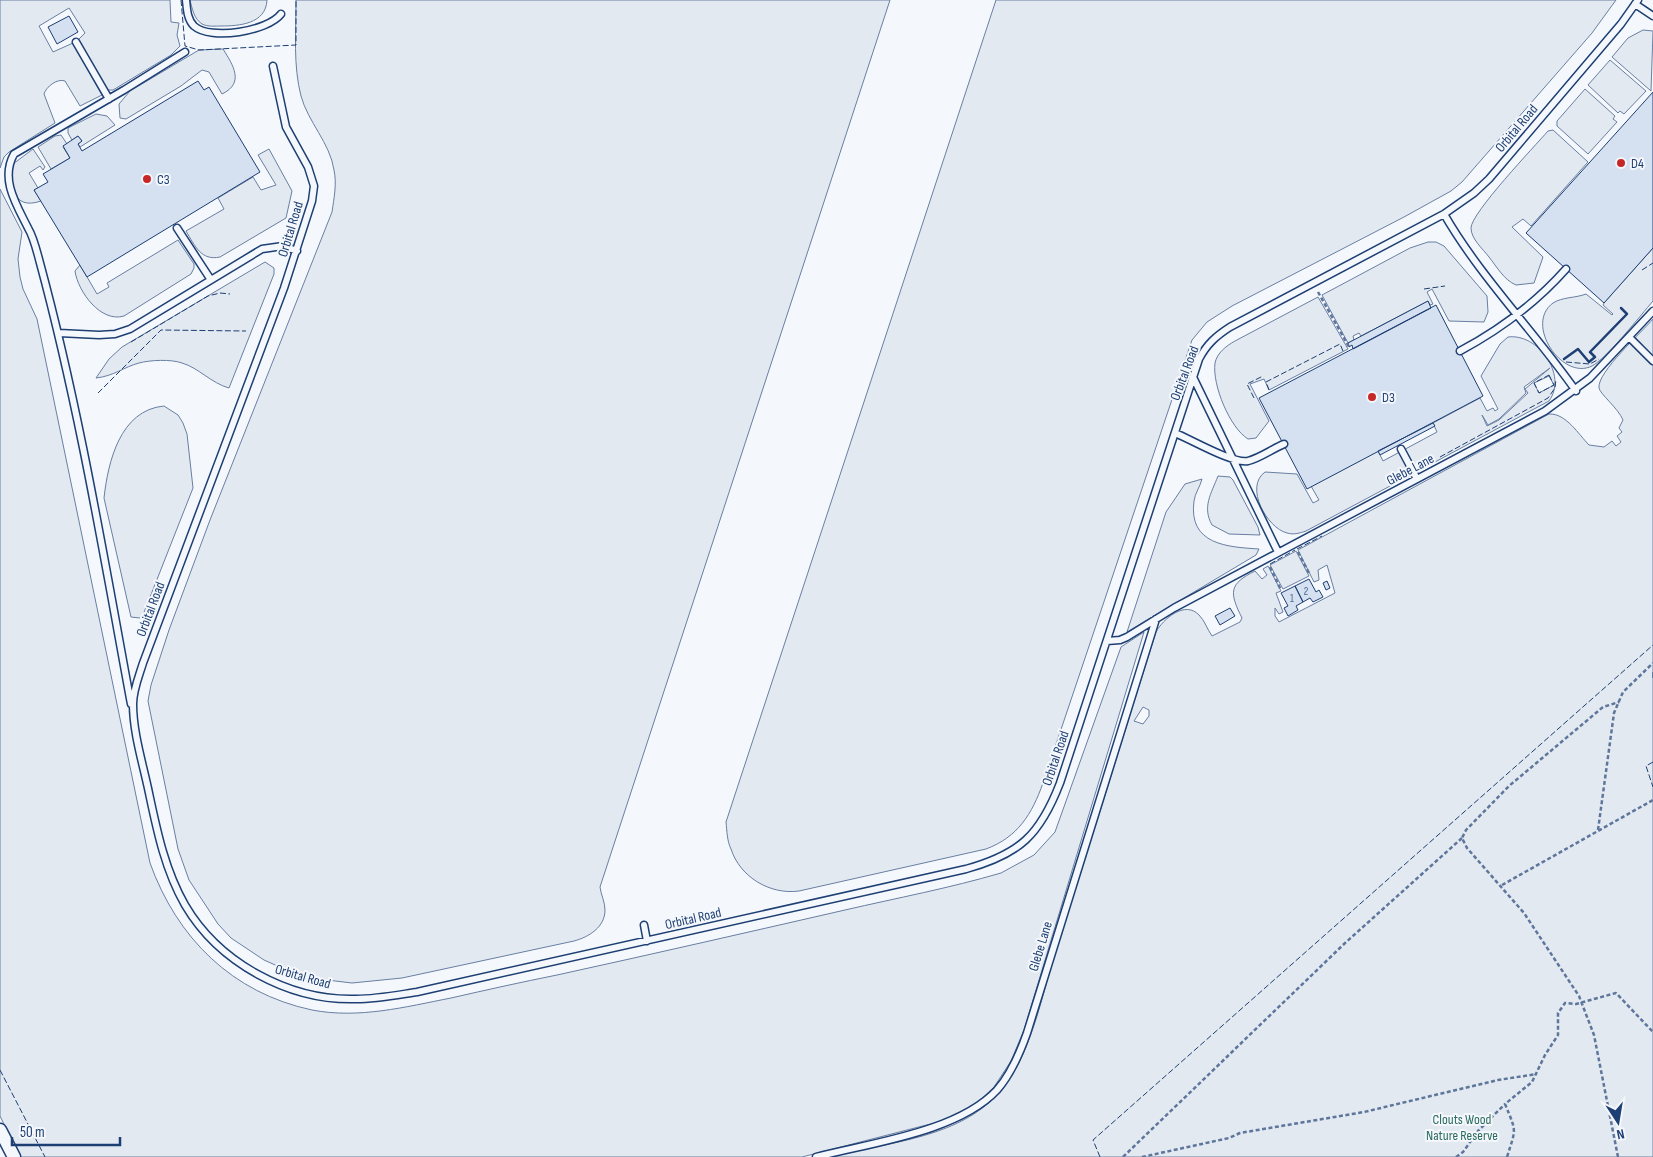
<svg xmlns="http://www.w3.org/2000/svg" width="1653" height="1157" font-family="'Sofia Sans Condensed',sans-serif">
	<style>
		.green { fill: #e3e9f0; stroke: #687fa3; fill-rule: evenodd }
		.building { fill: #d5e0f0; stroke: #1d3f73 }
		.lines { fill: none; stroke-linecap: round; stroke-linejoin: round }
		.lane-casing { stroke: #1d3f73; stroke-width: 9 }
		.street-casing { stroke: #1d3f73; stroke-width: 15 }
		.path { stroke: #5e769c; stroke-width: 2.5; stroke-dasharray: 4 2.5; stroke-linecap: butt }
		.lane { stroke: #f4f7fb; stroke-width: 6 }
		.street { stroke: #f4f7fb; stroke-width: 12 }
		.fence { stroke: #1d3f73; stroke-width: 1; stroke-dasharray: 6 2.5; stroke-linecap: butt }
		.wall { stroke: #1d3f73; stroke-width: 2.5 }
		.poi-dot { fill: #c62828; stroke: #f4f7fb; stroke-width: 2 }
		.labels { text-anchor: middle; stroke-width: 4; stroke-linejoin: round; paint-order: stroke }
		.number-label { font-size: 11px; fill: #4b6792 }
		.street-label { font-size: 14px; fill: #1d3f73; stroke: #f4f7fb }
		.poi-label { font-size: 14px; fill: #1d3f73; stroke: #f4f7fb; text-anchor: start }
		.park-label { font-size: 14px; fill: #2c6c60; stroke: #f4f7fb }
	</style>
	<rect width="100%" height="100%" fill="#f4f7fb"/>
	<path class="green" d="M0,0h170l1,22 8,1 -2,12 3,11 -9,9 -58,35h-5l-30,-50 7,-7 -16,-25 -30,18 14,26 20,-9 29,52 -22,11 -15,-25c-8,-3 -19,6 -21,13l11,29 -46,29 -5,5 -4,11z
		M190,0h77c-1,24 -28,26 -46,26 -6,0 -13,1 -19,-2 -8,-5 -10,-16 -12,-24z
		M296,0h594l-290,887c1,8 5,15 5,23 0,17 -16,27 -31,31l-172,37 -50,5 -50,-6 -38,-17 -33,-22 -13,-14 -29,-44 -11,-31 -30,-148 3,-16 18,-55 41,-110 122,-308c2,-14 5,-28 2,-42 -4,-27 -26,-48 -33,-74 -8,-31 -5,-64 -5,-96z
		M996,0h620l-24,33 -130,149 -11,9 -47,26 -172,89 -25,16 -15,18 -149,443c-11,31 -25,54 -57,66l-187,42c-29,4 -59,-14 -68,-42 -4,-8 -4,-18 -5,-27z
		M1643,30l10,1 -2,60 -39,-34 16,-19z
		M223,49c10,16 22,34 -1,45l-13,-22 -7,-2 -21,16 -55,33 -6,-1 -1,-14 11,-13 69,-41z
		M1610,60l36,31 -22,23 -4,-3 -2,2 -30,-28z
		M1585,89l30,27 -2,3 4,3 -29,32 -31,-28v-5z
		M96,114l11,2 8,9 -35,22 -2,-3 4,-3 -4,-5 -6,4 -4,-7v-5z
		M1553,130l35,32 -57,64 -8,-7 -11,8 31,30 -9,26 -18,2c-12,-5 -19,-18 -27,-28 -6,-8 -18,-18 -18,-29 0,-15 64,-82 77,-97z
		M61,135l6,9 -4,3 7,11 -19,11 -13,-22 17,-11z
		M33,149l12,18 -2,3 -3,-4 -11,7 9,15 -4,2 7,11c-29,10 -31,-17 -28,-37z
		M269,149l23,42 -6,27 -66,39c-19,4 -25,-11 -34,-26l38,-22 -6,-11 35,-21 8,13 15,-5 -18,-30z
		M0,189l22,43 -4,27 2,18 3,12 14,30 113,544c27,75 82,130 162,147 47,9 93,-3 139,-12 35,-8 71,-16 106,-23 96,-21 192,-43 288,-65 52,-12 105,-22 156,-37l33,-18 21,-23 66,-185 23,-15 -120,398 -13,31 -17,26 -20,19 -13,8 -19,7 -140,36h-782l-20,-41z
		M178,240l16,24v4l-3,6 -67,42c-23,7 -46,-24 -49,-45l5,-6 17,29 12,-7 -2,-4z
		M1428,242h8l8,4 43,50 1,16 -4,10 -35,-1 -17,-32 -5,3 6,12 -3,1 -2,-4 -67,35 -2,-3 -6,3 1,4 -6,3 -26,-48 88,-47z
		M1653,248v53c-12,14 -47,58 -61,65 -30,15 -68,-42 -39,-63 9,-6 23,-5 33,-9l26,21 1,-1 -10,-9 1,-2z
		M265,262l9,6v6l-45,114c-18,-5 -30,-20 -47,-25 -11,-4 -32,-3 -43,0 -15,4 -25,13 -43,15l13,-19 13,-12z
		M1318,297l30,52 -79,41 -5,-11 -14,5 19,37 -13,17 -8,1c-18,-11 -36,-54 -33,-76 2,-10 11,-17 20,-22z
		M1653,319v838h-825c54,-14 120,-17 163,-56 40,-36 51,-109 67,-158 34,-104 65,-207 98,-311 7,-13 29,-32 43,-17 6,6 8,14 13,21l28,-14 2,-4c-13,-26 -13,-34 13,-47l7,8 5,-4 -4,-6 5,-3 13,25 -5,2 7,19 -4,2 -4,-6v8l4,6 56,-29 -8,-28 -9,5 1,10 -5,2 -16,-32 251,-136c17,-1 30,21 40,31l15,2 8,-6 4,5 5,-4 -4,-6 5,-4 -3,-4 4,-8c-5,-12 -23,-26 -24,-32 -2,-16 43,-56 54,-69zM1143,707l6,3v6l-6,8 -9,-3z
		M1508,337c30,-4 60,38 41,64l-243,130c-6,2 -12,4 -19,2 -20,-5 -43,-46 -22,-61l32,2 16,29 6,-3 -8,-14 67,-35 5,10 54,-29 -4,-9 47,-25 7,13 6,-3 2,3 3,-2 -17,-33 19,-32zM1550,368l-25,21 3,4 -29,27 -12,6 -5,-11 6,10 11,-6 27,-26 -2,-6zM1549,376l5,9 -15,8 -5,-10z
		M164,406l14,9 5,8 4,11 6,54 -50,127 -3,3 -9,-1 -27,-119c4,-36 16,-88 60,-92z
		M1218,476l12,1 3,3 25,47 2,8 -31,-1 -17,-9c-10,-18 -1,-31 6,-49z
		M1202,479c-2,8 -7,14 -8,22 -6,44 34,46 65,48l-3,6 -129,77 39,-120 19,-28z
		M1296,551l13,25 -26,13 -13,-24z"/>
	<path class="building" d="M69,16l9,16 -21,12 -9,-17z
		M198,81l6,9 5,-3 51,85 -173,105 -53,-87 14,-8 -5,-8 27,-16 -7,-12 15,-10 4,5 -4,3 4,7z
		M1653,92v156l-49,55 -78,-70z
		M1428,301l3,7 -78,41 -1,-4 -3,2 -1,-4z
		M1436,305l47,91 -176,93 -48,-91z
		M1433,423l2,3 -55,29 -2,-4z
		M1309,579l7,13 3,-2 4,7 -10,5 -3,-4 -7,4 -8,-16z
		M1327,581l3,7 -4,2 -3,-7z
		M1295,586l8,16 -7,4 2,4 -10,6 -4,-8 4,-2 -7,-13z
		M1230,608l5,8 -15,9 -5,-9z"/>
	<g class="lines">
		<g class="lane-casing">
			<path id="lane" d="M186,0c1,9 1,19 8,26 17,15 74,5 87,-12
				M1635,4l18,12
				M76,42l33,57
				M273,66l13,61 22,40 6,19 -2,15 -28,87 -141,375c-4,13 -10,27 -10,41 0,29 10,60 16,89 8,38 16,77 36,112 34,58 104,96 171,94 21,0 41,-4 61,-7l549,-123c54,-15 74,-34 94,-86l139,-424c8,-15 17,-23 31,-32l214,-113 30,-21 15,-14 132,-155 17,-24
				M1444,214c37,64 90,117 132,177
				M177,228l34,52
				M59,333l40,2 16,-1 15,-5 132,-80 21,-3 14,5
				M1629,337l24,24
				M1460,351c41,-22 75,-47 106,-82
				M1193,377l85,175
				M1175,433c17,7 58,31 73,28 12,-3 24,-12 36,-17
				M1401,449l16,30
				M1107,641l13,-1 7,-3 47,-29 371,-197 45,-33 63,-67
				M131,704c-27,-146 -52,-297 -91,-441 -3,-11 -6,-25 -12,-35 -12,-24 -28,-49 -14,-74l110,-64 61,-38
				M644,925l3,16
				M816,1157c54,-14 142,-25 181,-67 14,-16 23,-37 30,-57l129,-414"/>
		</g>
		<g class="street-casing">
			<path id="street" d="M0,1130l14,27"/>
		</g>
		<path class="path" d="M1318,292l31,55
			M1298,552l12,23
			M1270,567l11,23
			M1598,830l16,-117 9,-21 30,-29
			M1502,885l151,-85
			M1123,1157l221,-213 118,-106
			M1142,1157l87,-19 11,-5 124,-21 134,-32 39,-6
			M1456,1157l7,-5 15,-21 27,-27
			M1507,1157c9,-29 10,-24 -2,-53l27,-22 13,-27 13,-20v-22l7,-10 11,1 40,-11 37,39
			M1618,1157l-24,-122 -15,-39 -55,-83 -57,-65 -5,-10 4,-8 43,-44 94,-79 16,-5"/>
		<use href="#lane" class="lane"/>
		<use href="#street" class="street"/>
		<path class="fence" d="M181,0l4,46 14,4 97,-5v-45
			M1642,270l11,-7
			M1424,289l21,-3
			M131,342l77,-46 12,-3 10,1
			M1566,362l24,2 9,-5
			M1549,375l5,10 -15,8 -5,-10z
			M1269,390l-3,-8 74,-38 3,7
			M98,393l63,-63 85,1
			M1254,398l-7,-14 16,-8
			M1440,457l108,-59 7,-10 1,-9
			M1297,549l25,-13
			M1270,564l25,-14
			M1653,672v8
			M1653,762l-7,4 7,21
			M0,1070l45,87
			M1100,1157l-7,-17 560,-495"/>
		<path class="wall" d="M1564,359l14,-10 11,13 6,-5 -5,-5 37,-38 -6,-6"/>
	</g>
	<g class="poi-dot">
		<circle cx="1621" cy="163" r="5"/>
		<circle cx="147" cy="179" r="5"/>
		<circle cx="1372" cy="397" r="5"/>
	</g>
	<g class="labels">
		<g class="number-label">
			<text x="1306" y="595">2</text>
			<text x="1292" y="602">1</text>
		</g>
		<g class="street-label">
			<text transform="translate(1516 128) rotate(-50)" y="5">Orbital Road</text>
			<text transform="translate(290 229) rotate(-73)" y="5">Orbital Road</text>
			<text transform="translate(1184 373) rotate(-69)" y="5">Orbital Road</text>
			<text transform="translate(1410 469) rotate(-28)" y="5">Glebe Lane</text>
			<text transform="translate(150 609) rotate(-69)" y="5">Orbital Road</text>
			<text transform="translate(1055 758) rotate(-71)" y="5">Orbital Road</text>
			<text transform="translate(693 918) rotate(-13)" y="5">Orbital Road</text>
			<text transform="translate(1040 946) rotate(-73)" y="5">Glebe Lane</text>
			<text transform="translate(303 976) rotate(16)" y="5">Orbital Road</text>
		</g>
		<g class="poi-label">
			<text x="1631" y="168">D4</text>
			<text x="157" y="184">C3</text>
			<text x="1382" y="402">D3</text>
		</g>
		<g class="park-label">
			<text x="1462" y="1124">Clouts Wood<tspan x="1462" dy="16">Nature Reserve</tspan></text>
		</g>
	</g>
	<g transform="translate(1618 1122) rotate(168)" stroke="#f4f7fb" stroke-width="4" paint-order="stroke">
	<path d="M0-4L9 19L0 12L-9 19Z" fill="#1d3f73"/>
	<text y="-8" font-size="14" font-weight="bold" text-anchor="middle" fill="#1d3f73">N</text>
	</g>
	<path d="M12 1137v8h108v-8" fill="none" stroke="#1d3f73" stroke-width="2.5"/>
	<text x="20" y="1137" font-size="15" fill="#1d3f73" stroke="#f4f7fb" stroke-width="4" paint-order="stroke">50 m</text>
</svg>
